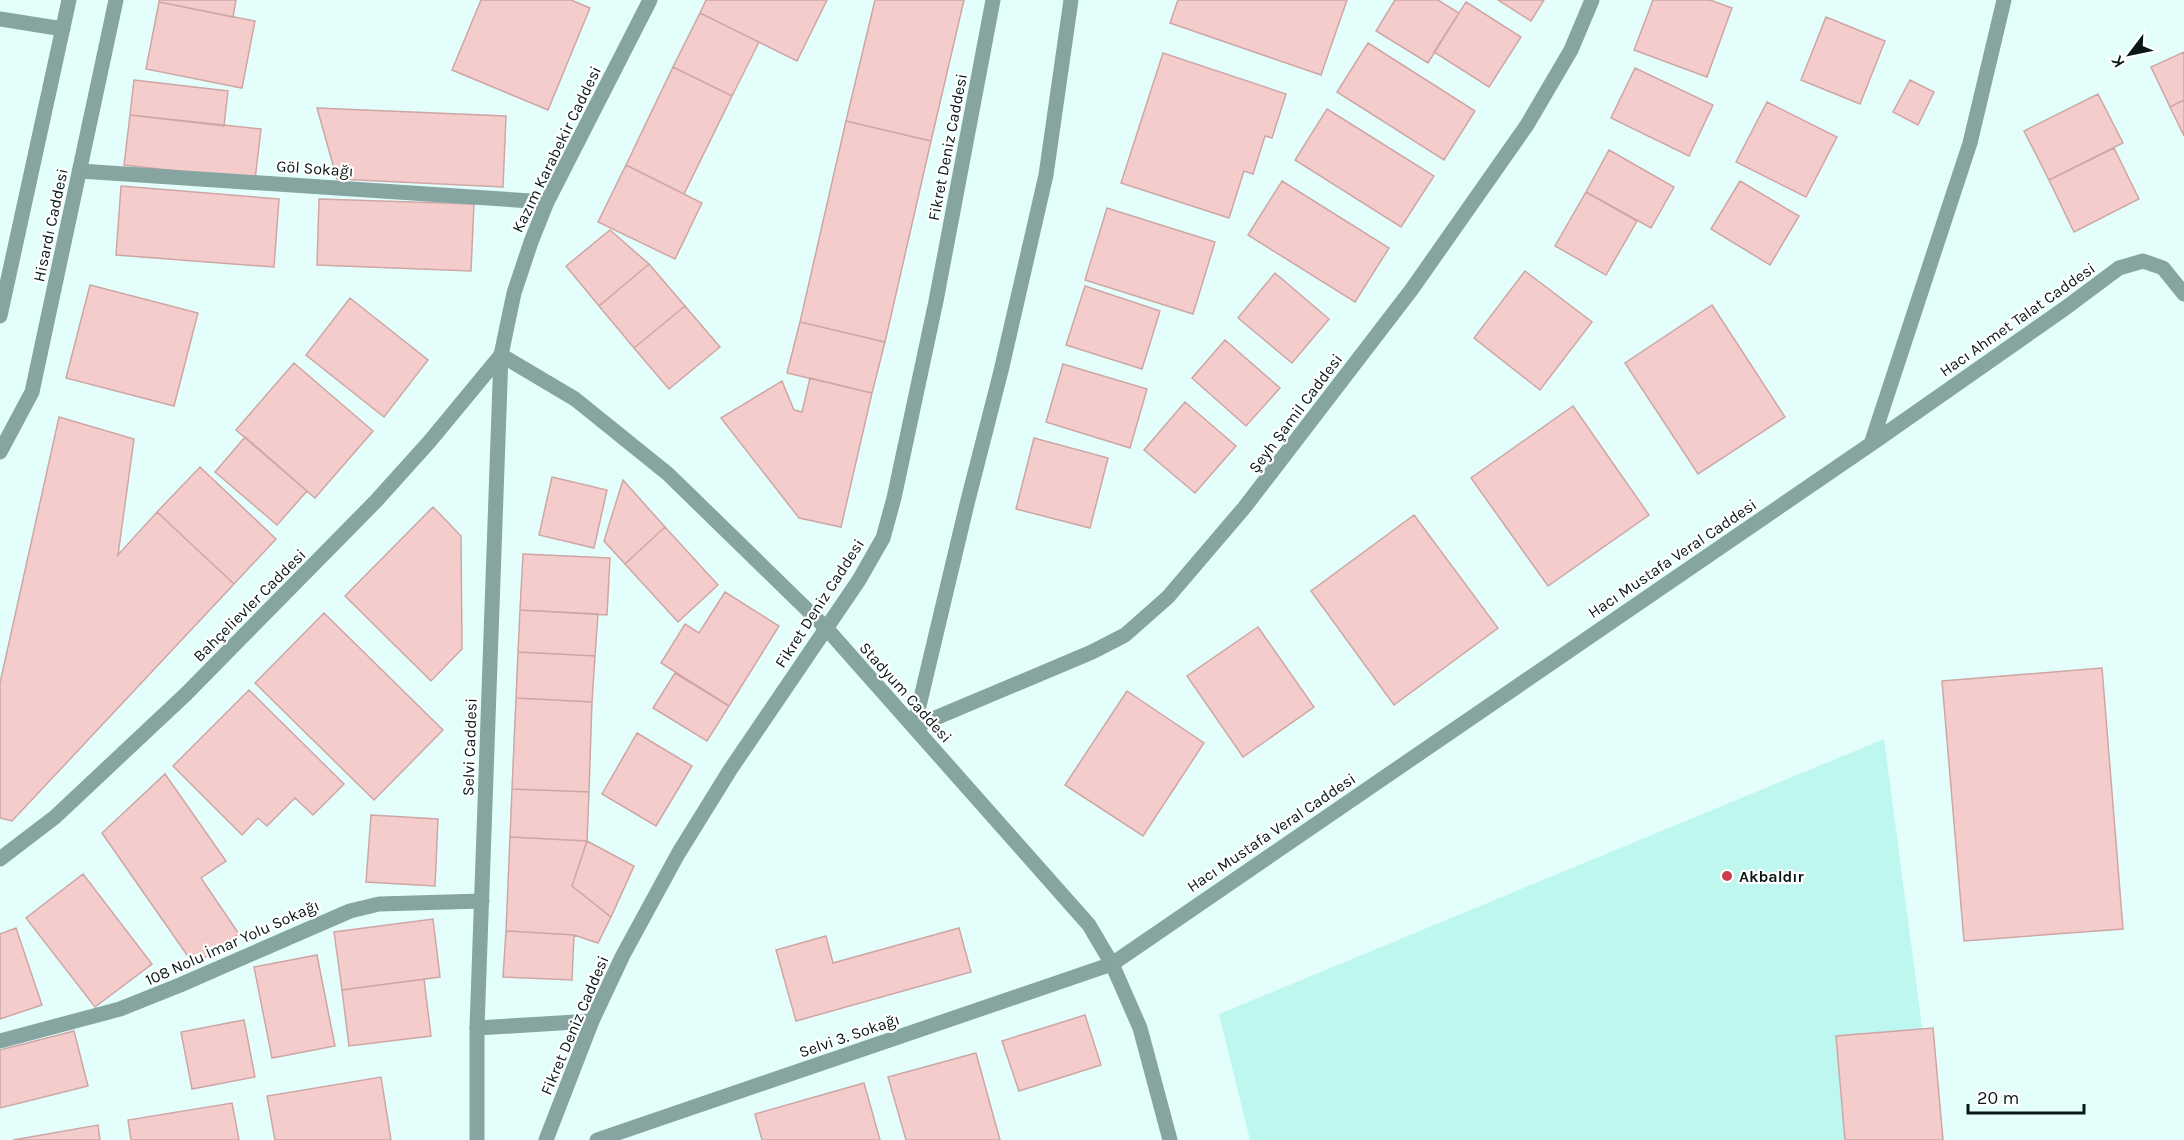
<svg xmlns="http://www.w3.org/2000/svg" width="2184" height="1140" font-family="Karla,sans-serif">
	<style>
		.green { fill: #bef6f0 }
		.building { fill: #f5cccc; stroke: #cea6a6; stroke-width: 1.5 }
		.lines { fill: none; stroke-linecap: round; stroke-linejoin: round }
		.minor { stroke: #86a5a1; stroke-width: 15 }
		.tertiary { stroke: #86a5a1; stroke-width: 15 }
		.poi-dot { fill: #cd3d4f; stroke: #fff; stroke-width: 2 }
		.labels { text-anchor: middle; stroke-width: 4.5; stroke-linejoin: round; paint-order: stroke }
		.street-label { font-size: 16px; fill: #071816; stroke: #fff }
		.poi-label { font-size: 16px; font-weight: bold; fill: #071816; stroke: #fff; text-anchor: start }
	</style>
	<rect width="100%" height="100%" fill="#e4fffb"/>
	<path class="green" d="M1884,739l53,401h-687l-31,-126z"/>
	<path class="building" d="M159,0h77l-3,17 -74,-15z
		M481,0h90l19,8 -42,102 -96,-40z
		M706,0h121l-30,61 -97,-48z
		M875,0h89l-33,141 -85,-20z
		M1178,0h169l-26,75 -151,-52z
		M1395,0h43l21,13 -31,50 -52,-32z
		M1498,0h46l-13,21z
		M1653,0h57l22,8 -25,69 -73,-27z
		M159,2l96,19 -13,67 -96,-19z
		M1466,2l55,35 -32,50 -55,-35z
		M700,13l59,29 -27,54 -59,-29z
		M1826,17l59,24 -25,63 -59,-24z
		M1368,43l107,68 -31,49 -107,-68z
		M2184,52v48l-14,7 -19,-40z
		M1163,53l123,41 -14,44 -7,-2 -12,38 -9,-3 -15,47 -108,-35z
		M673,67l59,29 -48,98 -58,-29z
		M1635,68l78,37 -24,51 -78,-38z
		M134,80l94,11 -4,35 -94,-11z
		M1910,80l24,12 -16,33 -25,-13z
		M2098,94l25,49 -74,37 -25,-49z
		M2184,100v36l-14,-29z
		M1767,102l70,35 -31,60 -70,-35z
		M317,108l189,8 -3,71 -166,-8z
		M1327,109l107,67 -33,51 -106,-67z
		M130,115l131,14 -6,51 -131,-15z
		M846,121l85,20 -46,201 -85,-20z
		M2114,148l25,51 -65,33 -25,-52z
		M1609,150l65,37 -23,41 -65,-36z
		M626,165l76,38 -27,56 -77,-37z
		M1282,181l107,67 -34,54 -107,-67z
		M1740,181l59,35 -29,49 -59,-36z
		M121,186l158,13 -5,68 -158,-12z
		M1586,192l51,29 -31,54 -51,-29z
		M319,199l155,5 -3,67 -154,-6z
		M1107,208l108,34 -22,72 -108,-34z
		M610,230l39,34 -50,42 -33,-40z
		M649,264l36,42 -51,42 -35,-42z
		M1525,271l67,51 -52,68 -66,-52z
		M1275,273l54,46 -37,44 -54,-45z
		M90,285l108,28 -24,93 -108,-28z
		M1085,286l75,25 -18,58 -76,-24z
		M350,298l78,62 -44,57 -78,-62z
		M1712,305l73,112 -87,57 -73,-111z
		M685,306l35,41 -51,42 -35,-41z
		M800,322l85,20 -13,51 -85,-20z
		M1225,340l55,48 -34,38 -54,-48z
		M294,363l79,68 -58,67 -79,-68z
		M1063,364l84,25 -17,59 -84,-26z
		M810,378l62,15 -31,134 -42,-9 -78,-100 61,-37 12,29 8,2z
		M1185,402l51,44 -41,47 -51,-43z
		M1573,406l76,109 -101,71 -77,-108z
		M59,417l75,22 -16,116 39,-43 77,72 -222,237 -12,-3v-135z
		M245,437l62,54 -30,34 -62,-53z
		M1034,438l74,20 -18,70 -74,-19z
		M200,467l76,72 -42,45 -77,-72z
		M552,477l55,13 -13,58 -55,-13z
		M623,480l42,47 -40,37 -21,-23z
		M433,507l28,29 1,113 -31,32 -86,-85z
		M1414,515l84,113 -104,77 -83,-114z
		M665,527l53,58 -40,37 -53,-58z
		M523,554l87,4 -3,57 -87,-5z
		M725,592l54,34 -50,80 -68,-43 24,-39 14,9z
		M520,610l78,4 -3,42 -77,-4z
		M324,613l119,117 -69,70 -119,-117z
		M1258,627l56,80 -71,50 -56,-81z
		M518,652l77,4 -3,46 -76,-4z
		M2102,668l21,261 -159,12 -22,-260z
		M675,673l54,33 -22,35 -54,-33z
		M249,690l95,94 -31,31 -18,-17 -28,28 -9,-8 -16,17 -69,-69z
		M1127,691l77,52 -61,93 -78,-51z
		M516,698l76,4 -3,90 -77,-3z
		M637,733l55,33 -36,60 -54,-32z
		M165,774l61,87 -25,17 38,56 -45,31 -92,-132z
		M512,789l77,3 -2,49 -77,-4z
		M371,815l67,4 -3,67 -69,-4z
		M510,837l77,4 -15,45 39,31 -13,26 -24,-8 -68,-4z
		M587,841l47,25 -23,51 -39,-31z
		M83,874l69,90 -57,43 -69,-89z
		M433,919l7,58 -98,13 -8,-58z
		M16,928l26,77 -42,14v-85z
		M959,928l12,44 -175,49 -20,-71 50,-14 7,27z
		M506,931l68,4 -2,45 -69,-3z
		M317,955l18,91 -63,12 -18,-91z
		M424,979l7,57 -82,10 -7,-56z
		M1085,1015l16,50 -82,26 -17,-50z
		M244,1020l11,57 -63,12 -11,-57z
		M1933,1028l10,112h-98l-9,-104z
		M74,1031l14,55 -88,22v-58z
		M976,1053l24,87h-94l-18,-63z
		M381,1077l10,63h-116l-8,-44z
		M864,1083l16,57h-118l-7,-26z
		M232,1103l7,37h-108l-3,-20z
		M98,1125l2,15h-87z"/>
	<g class="lines">
		<path class="minor" d="M80,171l467,31
			M477,1028l115,-7
			M0,1041l120,-32 60,-24 170,-74 29,-7 103,-3
			M597,1140l515,-176"/>
		<path class="tertiary" d="M0,19l63,10
			M0,316l69,-316
			M501,355l74,44 93,75 159,155 262,296 23,39 28,64 30,112
			M1871,444l193,-135 55,-41 24,-7 20,7 21,26
			M0,452l32,-60 84,-392
			M914,727l178,-75 33,-17 43,-38 76,-89 168,-219 115,-164 44,-75 21,-50
			M914,727l53,-223 34,-133 45,-196 25,-175
			M0,859l55,-42 131,-123 190,-193 54,-60 71,-86
			M1112,964l759,-520 99,-301 34,-143
			M477,1140v-112l24,-673 13,-62 17,-51 16,-40 103,-202
			M546,1140l46,-119 31,-66 55,-101 52,-84 129,-190 24,-42 11,-40 42,-197 57,-301"/>
	</g>
	<circle class="poi-dot" cx="1727" cy="876" r="6"/>
	<g class="labels">
		<g class="street-label">
			<text transform="translate(947 147) rotate(-79)" y="6">Fikret Deniz Caddesi</text>
			<text transform="translate(556 149) rotate(-64)" y="6">Kazım Karabekir Caddesi</text>
			<text transform="translate(315 168) rotate(4)" y="6">Göl Sokağı</text>
			<text transform="translate(50 225) rotate(-78)" y="6">Hisardı Caddesi</text>
			<text transform="translate(2017 319) rotate(-35)" y="6">Hacı Ahmet Talat Caddesi</text>
			<text transform="translate(1295 413) rotate(-53)" y="6">Şeyh Şamil Caddesi</text>
			<text transform="translate(1672 558) rotate(-34)" y="6">Hacı Mustafa Veral Caddesi</text>
			<text transform="translate(819 603) rotate(-57)" y="6">Fikret Deniz Caddesi</text>
			<text transform="translate(249 605) rotate(-45)" y="6">Bahçelievler Caddesi</text>
			<text transform="translate(906 692) rotate(48)" y="6">Stadyum Caddesi</text>
			<text transform="translate(469 747) rotate(-88)" y="6">Selvi Caddesi</text>
			<text transform="translate(1271 832) rotate(-34)" y="6">Hacı Mustafa Veral Caddesi</text>
			<text transform="translate(232 942) rotate(-24)" y="6">108 Nolu İmar Yolu Sokağı</text>
			<text transform="translate(574 1025) rotate(-67)" y="6">Fikret Deniz Caddesi</text>
			<text transform="translate(849 1035) rotate(-19)" y="6">Selvi 3. Sokağı</text>
		</g>
		<g class="poi-label">
			<text x="1739" y="882">Akbaldır</text>
		</g>
	</g>
	<g transform="translate(2130 54) rotate(238)" stroke="#ffffff" stroke-width="4.5" paint-order="stroke">
	<path d="M0-4.5L10 22L0 15L-10 22Z" fill="#071816"/>
	<text y="-9" font-size="16" font-weight="bold" text-anchor="middle" fill="#071816">K</text>
	</g>
	<path d="M1968 1104v9h116v-9" fill="none" stroke="#071816" stroke-width="3"/>
	<text x="1977" y="1104" font-size="18" fill="#071816" stroke="#ffffff" stroke-width="4.5" paint-order="stroke">20 m</text>
</svg>
